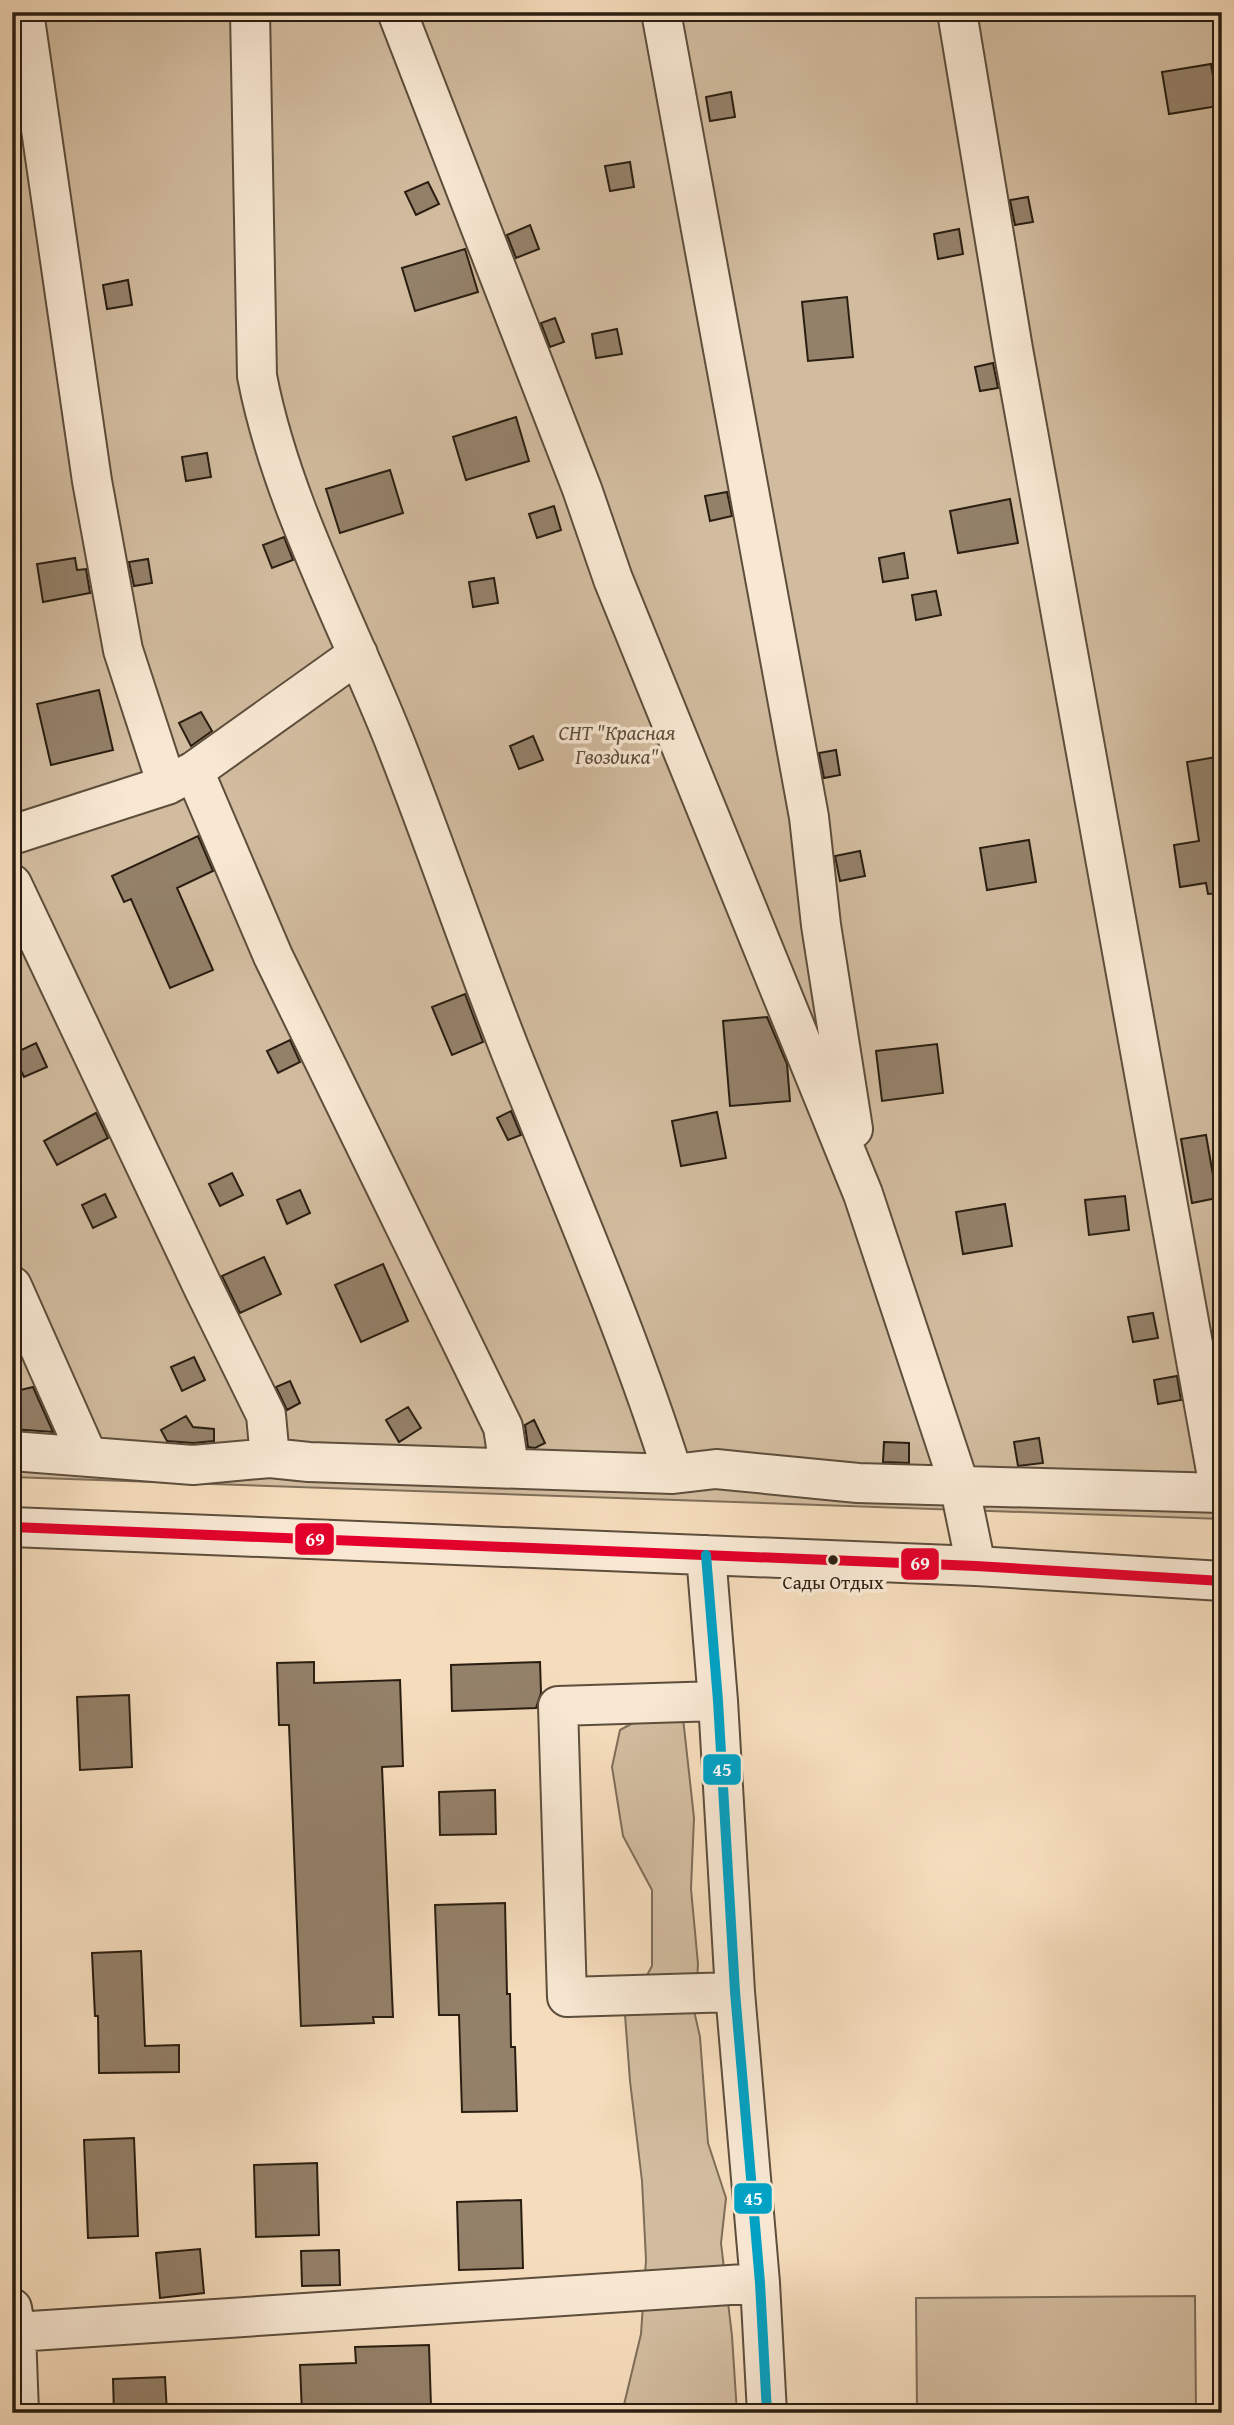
<svg xmlns="http://www.w3.org/2000/svg" width="1234" height="2425" font-family="'Gentium Book Plus',serif">
	<style>
		.green { fill: #d2bc9f; stroke: #7e6d58; stroke-width: 2 }
		.building { fill: #94816a; stroke: #2a1e11; stroke-width: 2 }
		.lines { fill: none; stroke-linecap: round; stroke-linejoin: round }
		.minor-casing { stroke: #5d4e3c; stroke-width: 42 }
		.minor { stroke: #f8e8d3; stroke-width: 38 }
		.bus-1-casing { stroke: #f8e8d3; stroke-width: 16 }
		.bus-2-casing { stroke: #f8e8d3; stroke-width: 16 }
		.bus-1 { stroke: #e4002b; stroke-width: 10 }
		.bus-2 { stroke: #02a2c5; stroke-width: 10 }
		.bus-dot { fill: #2a1e11; stroke: #f8e8d3; stroke-width: 2.5 }
		.labels { text-anchor: middle; stroke-width: 7; stroke-linejoin: round; paint-order: stroke }
		.bus-label { font-size: 19px; fill: #2a1e11; stroke: #f8e8d3 }
		.park-label { font-size: 21px; font-style: italic; fill: #5c4d3c; stroke: #f8e8d3 }
		.line-badge { stroke: #f8e8d3; stroke-width: 2.5 }
		.badge-label { font-size: 19px; text-anchor: middle; font-weight: bold; fill: #fff }
	</style>
	<rect width="100%" height="100%" fill="#f5dcbc"/>
	<filter id="stains"><feTurbulence type="fractalNoise" baseFrequency=".00286" numOctaves="4"/><feColorMatrix values="0 0 0 0 .2 0 0 0 0 .09 0 0 0 0 .02 0 0 0 .5 -.17"/></filter>
	<radialGradient id="worn" r=".72"><stop offset=".6" stop-color="#630" stop-opacity="0"/><stop offset="1" stop-color="#630" stop-opacity=".3"/></radialGradient>
	<path class="green" d="M12,12h1210v1507l-1210,-42z
		M642,1718h41l11,100 -3,71 7,75 -3,51 5,22 8,106 18,55 -5,45 11,93 5,77h-115l19,-79 5,-74 -4,-79 -12,-100 -5,-66 27,-49v-76l-29,-54 -11,-69 8,-37z
		M1195,2296l1,117h-279l-1,-115z"/>
	<path class="building" d="M1211,64l7,42 -49,8 -7,-42z
		M731,92l4,25 -25,4 -4,-24z
		M630,162l4,25 -24,4 -5,-25z
		M428,182l11,22 -23,11 -11,-23z
		M1028,197l5,25 -18,3 -5,-25z
		M530,225l9,24 -23,9 -9,-23z
		M959,229l4,25 -25,5 -4,-25z
		M465,249l13,43 -63,19 -13,-43z
		M128,280l4,25 -25,4 -4,-24z
		M847,297l6,60 -45,4 -6,-59z
		M555,318l9,24 -14,5 -9,-24z
		M617,329l5,25 -26,4 -4,-24z
		M993,363l5,25 -18,3 -5,-24z
		M516,417l13,44 -63,19 -13,-43z
		M207,453l4,24 -25,4 -4,-24z
		M390,470l13,43 -63,20 -14,-44z
		M727,492l5,24 -22,5 -5,-25z
		M1010,499l8,44 -60,10 -8,-42z
		M554,506l7,24 -24,8 -8,-24z
		M284,537l9,23 -21,8 -9,-23z
		M904,553l4,25 -25,4 -4,-24z
		M75,558l2,12 9,-1 4,24 -47,9 -6,-38z
		M148,559l4,24 -18,3 -5,-24z
		M494,578l4,25 -25,4 -4,-25z
		M936,591l5,24 -25,5 -4,-25z
		M99,690l14,60 -62,15 -14,-61z
		M201,712l11,19 -21,15 -12,-23z
		M533,736l10,24 -24,9 -9,-23z
		M836,750l4,25 -16,3 -5,-25z
		M1222,756v137l-14,1 -2,-11 -26,4 -6,-42 25,-4 -12,-79z
		M198,836l15,35 -36,17 36,82 -43,18 -39,-89 -7,3 -12,-26z
		M1029,840l7,42 -49,8 -7,-42z
		M860,851l5,25 -25,5 -5,-25z
		M465,994l18,48 -31,13 -20,-48z
		M767,1017l20,47 3,37 -60,5 -7,-85z
		M290,1040l10,22 -22,11 -11,-22z
		M36,1043l11,24 -23,10 -11,-23z
		M937,1044l6,49 -61,8 -6,-50z
		M511,1111l10,24 -13,5 -11,-22z
		M717,1112l9,46 -45,8 -9,-45z
		M96,1113l12,25 -51,27 -13,-24z
		M1206,1135l11,63 -25,5 -11,-64z
		M232,1173l11,22 -23,11 -11,-22z
		M300,1190l10,23 -23,11 -10,-24z
		M105,1194l11,23 -23,11 -11,-23z
		M1125,1196l4,34 -40,5 -4,-35z
		M1005,1204l7,42 -49,8 -7,-42z
		M264,1257l17,37 -41,19 -18,-37z
		M383,1264l25,57 -47,21 -26,-57z
		M1153,1313l5,25 -25,4 -5,-25z
		M194,1357l11,23 -23,11 -11,-24z
		M1177,1376l4,24 -23,4 -4,-24z
		M290,1381l10,22 -13,7 -11,-23z
		M33,1387l20,45 -41,-3v-37z
		M408,1407l13,21 -22,14 -13,-22z
		M186,1416l7,11 21,2v12l-21,2 -26,-2 -6,-11z
		M534,1420l11,23 -10,5 -7,-1 -3,-22z
		M1039,1438l4,25 -25,3 -4,-24z
		M884,1442l25,1v20l-26,-1z
		M314,1662v21l86,-3 3,86 -21,1 11,250h-20l1,6 -73,3 -12,-301h-10l-2,-62z
		M540,1662l1,31 -5,15 -84,3 -1,-46z
		M129,1695l3,72 -52,3 -3,-73z
		M495,1790l1,44 -56,1 -1,-43z
		M505,1903l2,91h3l1,53h4l2,64 -55,1 -3,-97h-20l-4,-110z
		M141,1951l4,95 34,-1v27l-80,1 -1,-57h-3l-3,-63z
		M134,2138l4,98 -50,2 -4,-98z
		M317,2163l2,72 -63,2 -2,-72z
		M521,2200l2,68 -64,2 -2,-68z
		M200,2249l4,44 -44,5 -4,-45z
		M339,2250l1,35 -38,1 -1,-35z
		M429,2345l2,62 -74,3v3h-55l-2,-48 56,-2 -1,-16z
		M165,2377l2,36h-53l-1,-34z"/>
	<g class="lines">
		<g class="minor-casing">
			<path id="minor" d="M24,12l68,469 31,169 44,135
				M250,12l7,364c24,125 90,246 137,364 41,104 77,211 118,315 55,138 116,276 161,419
				M397,12l185,477 31,90 250,615 96,290 17,82
				M661,12l148,805 12,108 32,204
				M957,12l56,337 207,1144
				M194,771l79,185 230,471 6,40
				M12,835l155,-50 27,-14 164,-117
				M12,884l191,403 63,128 4,43
				M12,1286l76,171
				M12,1451l181,14 77,-7 39,4 364,12 43,-5 142,14 364,10
				M12,1527l964,39 246,15
				M706,1555l12,146 17,291 25,291 7,130
				M718,1701l-160,5 9,291 168,-5
				M12,2308l4,24 3,81
				M16,2332l744,-49"/>
		</g>
		<use href="#minor" class="minor"/>
		<g class="bus-1-casing">
			<path id="bus-1" d="M12,1527l964,39 246,15"/>
		</g>
		<g class="bus-2-casing">
			<path id="bus-2" d="M706,1555l12,146 17,291 25,291 7,130"/>
		</g>
		<use href="#bus-1" class="bus-1"/>
		<use href="#bus-2" class="bus-2"/>
	</g>
	<circle class="bus-dot" cx="833" cy="1560" r="6"/>
	<g class="labels">
		<g class="bus-label">
			<text x="833" y="1589">Сады Отдых</text>
		</g>
		<g class="park-label">
			<text x="617" y="740">СНТ "Красная<tspan x="617" dy="24">Гвоздика"</tspan></text>
		</g>
	</g>
	<g class="line-badge">
		<rect x="294" y="1522" width="41" height="34" rx="7" fill="#e4002b"/>
		<rect x="900" y="1547" width="40" height="34" rx="7" fill="#e4002b"/>
		<rect x="702" y="1753" width="40" height="33" rx="7" fill="#02a2c5"/>
		<rect x="733" y="2182" width="40" height="33" rx="7" fill="#02a2c5"/>
	</g>
	<g class="badge-label">
		<text x="315" y="1546">69</text>
		<text x="920" y="1570">69</text>
		<text x="722" y="1776">45</text>
		<text x="753" y="2205">45</text>
	</g>
	<rect width="1234" height="2425" fill="none" stroke="#f5dcbc" stroke-width="42"/>
	<rect x="14" y="14" width="1206" height="2397" fill="none" stroke="#2a1e11" stroke-width="3.5"/>
	<rect x="21" y="21" width="1192" height="2383" fill="none" stroke="#2a1e11" stroke-width="2"/>
	<rect width="100%" height="100%" filter="url(#stains)"/>
	<rect width="100%" height="100%" fill="url(#worn)"/>
</svg>
